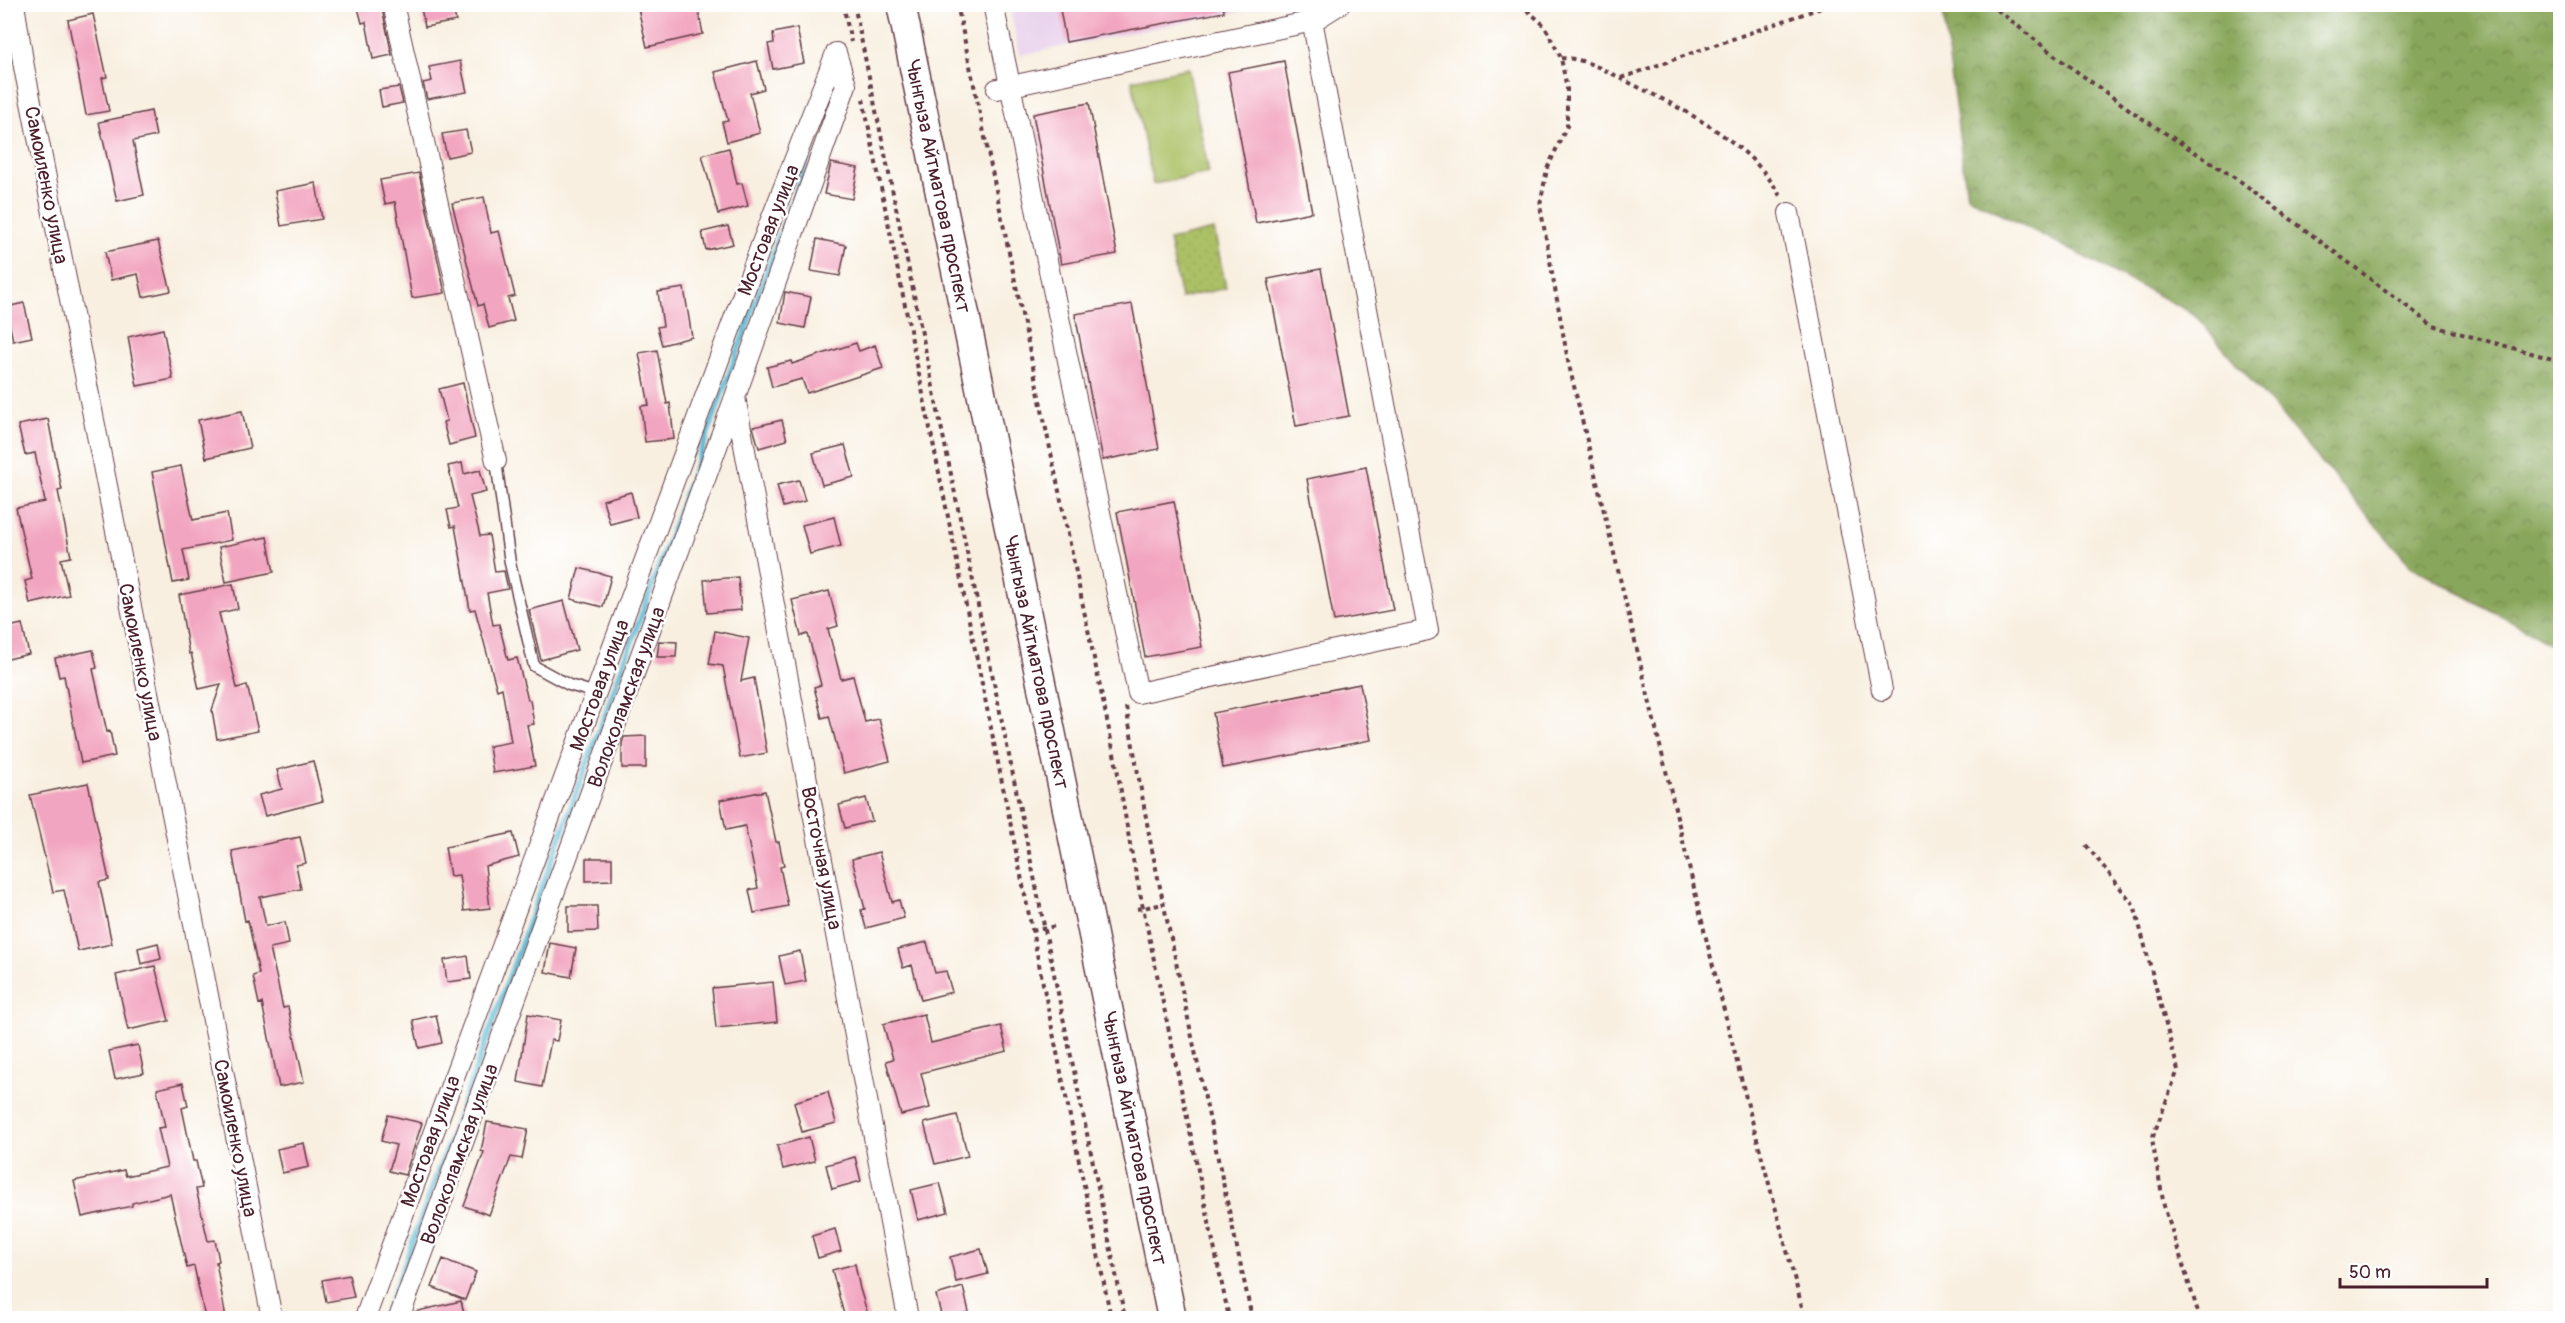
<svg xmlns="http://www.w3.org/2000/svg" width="2565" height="1323" font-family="Pangolin,sans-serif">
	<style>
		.built { fill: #e9d2ed }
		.green { fill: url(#green-dots); stroke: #7b7048; stroke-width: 1.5 }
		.forest { fill: url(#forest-crowns); stroke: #6a6343; stroke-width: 1.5 }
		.pitch { fill: #acc166; stroke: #7b7048; stroke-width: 1.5 }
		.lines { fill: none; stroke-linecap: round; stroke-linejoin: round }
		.stream { stroke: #55b7d3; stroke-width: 6 }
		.building { fill: #f2a5c0 }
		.service-casing { stroke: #643e46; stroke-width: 13 }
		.minor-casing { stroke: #643e46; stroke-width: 22 }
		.secondary-casing { stroke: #643e46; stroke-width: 31 }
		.path { stroke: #643e46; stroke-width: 4; stroke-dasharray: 4.5 4.5; stroke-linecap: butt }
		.service { stroke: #fff; stroke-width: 10 }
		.minor { stroke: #fff; stroke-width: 20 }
		.secondary { stroke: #fff; stroke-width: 28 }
		.labels { text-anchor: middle; stroke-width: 5; stroke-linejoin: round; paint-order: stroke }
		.street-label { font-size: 20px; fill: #4a1f2b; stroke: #fff }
	</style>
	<defs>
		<pattern id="green-dots" width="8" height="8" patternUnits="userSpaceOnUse" patternTransform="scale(1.5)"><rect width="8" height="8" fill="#acc166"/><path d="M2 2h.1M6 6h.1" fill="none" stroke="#96a559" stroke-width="1.8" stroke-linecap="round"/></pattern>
		<pattern id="forest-crowns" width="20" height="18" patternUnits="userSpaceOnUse" patternTransform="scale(1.5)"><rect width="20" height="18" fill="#89a75b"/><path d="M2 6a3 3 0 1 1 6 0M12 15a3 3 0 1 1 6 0" fill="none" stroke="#72874b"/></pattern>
	</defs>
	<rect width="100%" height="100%" fill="#fff"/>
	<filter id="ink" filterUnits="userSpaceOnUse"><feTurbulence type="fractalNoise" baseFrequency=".0167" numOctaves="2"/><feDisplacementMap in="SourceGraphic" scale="12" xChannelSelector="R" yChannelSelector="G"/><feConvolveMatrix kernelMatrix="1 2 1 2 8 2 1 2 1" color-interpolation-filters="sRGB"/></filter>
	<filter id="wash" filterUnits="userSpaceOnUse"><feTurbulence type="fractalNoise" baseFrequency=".008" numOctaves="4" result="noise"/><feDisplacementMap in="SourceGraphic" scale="24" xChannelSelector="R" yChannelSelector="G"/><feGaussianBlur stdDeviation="1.35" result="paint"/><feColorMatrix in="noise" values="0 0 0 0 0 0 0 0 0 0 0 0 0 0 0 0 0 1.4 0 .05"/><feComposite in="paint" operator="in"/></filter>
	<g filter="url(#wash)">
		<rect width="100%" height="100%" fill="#f8efe0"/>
		<path class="built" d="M1009,4l262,1 -251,50z"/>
		<path class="green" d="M1214,230l12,58 -45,10 -12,-58z"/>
		<path class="forest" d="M1942,5h618v644l-149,-83 -217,-252 -227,-118z"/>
		<path class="pitch" d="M1188,68l21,105 -56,11 -21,-104z"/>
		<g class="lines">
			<path class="stream" d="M385,1318l453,-1242"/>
		</g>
		<g id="blocks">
			<path class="building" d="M357,4h24l11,51 -19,4 -7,-37 -4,1z
				M420,4h32l4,17 -31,6z
				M637,4h60l6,30 -56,13z
				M1059,4h164l1,8 -158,30z
				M93,14l14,63 -5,1 7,33 -23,4 -18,-95z
				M797,28l7,35 -31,6 -5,-25 6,-1 -1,-10z
				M460,61l7,31 -40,7 -4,-16 9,-2 -3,-14z
				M757,61l7,28 -14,4 10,40 -33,9 -5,-20 6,-1 -13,-49z
				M1284,61l28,151 -56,11 -28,-151z
				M399,87l4,16 -21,4 -3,-17z
				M1089,103l28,151 -56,10 -28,-150z
				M151,111l5,25 -23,5 11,54 -27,6 -18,-79z
				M466,130l5,22 -24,5 -5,-23z
				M729,148l8,36 5,-1 6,23 -30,8 -16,-59z
				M831,163l27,5 -6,31 -28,-5z
				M419,173l26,120 -33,5 -17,-96 -10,2 -5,-24z
				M316,183l6,36 -41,7 -6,-35z
				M484,197l7,36 8,-2 16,65 -7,2 6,23 -25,7 -6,-24 -5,2 -26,-103z
				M728,226l5,18 -27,6 -4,-18z
				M817,239l29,6 -6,31 -29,-5z
				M158,241l13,50 -28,6 -5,-23 -27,6 -6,-28z
				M1321,269l28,147 -53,10 -28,-147z
				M684,288l8,49 -30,8 -5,-18 6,-1 -5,-34z
				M785,292l26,5 -6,31 -25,-5z
				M24,303l8,34 -19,4 -7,-34z
				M1132,304l27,145 -56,11 -28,-146z
				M163,329l10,50 -36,7 -9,-49z
				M856,343l3,8 16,-6 8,23 -76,25 -5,-14 -30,8 -5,-20 24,-6 1,3z
				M657,350l10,54 3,-1 4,36 -29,3 -4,-36 8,-1 -10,-52z
				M463,383l12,55 -26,7 -6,-23 4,-1 -8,-32z
				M242,411l8,37 -44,10 -8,-38z
				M48,419l14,71 -4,1 13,66 -10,2 8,36 -39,9 -5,-23 7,-2 -16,-71 29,-6 -10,-49 -10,2 -7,-30z
				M782,420l5,20 -28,8 -6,-21z
				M845,445l9,32 -32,8 -9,-32z
				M462,463l2,11 16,-4 6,22 -16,4 10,40 9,-1 6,37 9,-1 4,18 -21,4 6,32 6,-1 9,36 9,-2 11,42h2l4,24 -7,1 8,41 -42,7 -4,-27 22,-4 -9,-54 -5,2 -22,-81 -5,1 -15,-84 -4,1 -4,-17 11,-2 -10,-42z
				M181,466l12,54 34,-7 5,27 -49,10 6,30 -16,3 -21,-111z
				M1366,467l27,143 -59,11 -27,-142z
				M799,480l6,21 -22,6 -6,-22z
				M631,492l6,25 -27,7 -7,-24z
				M1174,501l28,146 -57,10 -28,-145z
				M834,517l7,29 -31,8 -8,-29z
				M267,537l7,35 -48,10 -7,-35z
				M579,568l32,8 -8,31 -32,-8z
				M738,577l3,33 -34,3 -3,-33z
				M233,584l5,25 -19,4 18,75 10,-3 11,46 -41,8 -5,-29 9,-26 -22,5 -8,-36 -2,1 -10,-59z
				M829,591l9,35 -10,3 13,50 12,-3 12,46 14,-3 11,42 -46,12 -15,-57 -7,2 -8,-31 7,-2 -13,-51 -7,2 -9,-36z
				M564,601l13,49 -36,10 -12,-50z
				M22,624l7,30 -25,6v-32z
				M715,631l34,7 -8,43 13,-3 13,75 -27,5 -17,-92 -14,-2z
				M659,641l18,1 -1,15h-19z
				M93,650l4,18 -4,1 14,63 3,-1 5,25 -34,7 -17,-87 -5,1 -4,-19z
				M1360,684l11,56 -148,28 -10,-55z
				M646,736v32h-24v-25l2,-6z
				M313,761l10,40 -58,15 -6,-21 23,-6 -5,-19z
				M88,783l21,97 -10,2 13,62 -34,7 -14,-61 -11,2 -23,-97z
				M765,791l11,51h3l5,24 -4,1 8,39 -34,7 -5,-23 9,-2 -13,-62 -19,4 -6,-30z
				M866,798l6,23 -27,7 -6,-23z
				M513,833l6,24 -34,9 5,42 -26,3 -5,-36 -9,1 -5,-29z
				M300,837l6,26 -10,2 5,24 -41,8 6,29 19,-4 4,22 -19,4 13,60 5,-1 16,75 -25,5 -17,-84 -3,1 -6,-28 6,-2 -11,-54 -3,1 -13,-70z
				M879,852l13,50 7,-2 5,18 -38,10 -5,-18 4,-1 -13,-50z
				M586,858h26v22l-26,1z
				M568,906h29l1,25 -30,1z
				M927,942l8,31 11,-2 6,21 -31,8 -9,-35 -9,3 -5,-19z
				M158,943l3,16 -20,5 -3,-16z
				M550,943l26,5 -5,29 -26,-5z
				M800,951l6,30 -21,4 -6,-29z
				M468,956l3,23 -24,3 -3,-22z
				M155,966l14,55 -41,9 -12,-55z
				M773,982l4,40 -61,6 -4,-40z
				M528,1014l33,6 -4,21 -6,-1 -9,47 -24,-5z
				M924,1014l7,29 70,-17 6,25 -86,22 9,35 -29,7 -15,-54 7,-2 -10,-35z
				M436,1015l6,28 -23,5 -6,-28z
				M138,1045l6,28 -29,6 -6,-28z
				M183,1083l5,23 -6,2 11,53h3l6,27 -6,1 12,52 7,-1 4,21 -3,1 10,56h-21l-11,-52 -7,2 -17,-74 -38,9v3l-50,11 -8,-36 50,-11 2,6 41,-9 -9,-39 7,-1 -8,-38z
				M828,1092l8,31 -34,9 -8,-30z
				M388,1115l34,8 -17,52 -16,-4 7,-26 -15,-4z
				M957,1115l11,41 -33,8 -11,-41z
				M487,1122l41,7 -6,30 -11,-2 -22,58 -25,-9 20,-54 -3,-1z
				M809,1137l6,24 -32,8 -6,-23z
				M304,1143l5,24 -27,6 -5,-24z
				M855,1157l6,24 -29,8 -6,-24z
				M940,1183l8,29 -30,8 -7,-30z
				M835,1229l6,22 -23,7 -6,-22z
				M981,1249l7,25 -32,8 -6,-25z
				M443,1259l33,13 -11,28 -33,-13z
				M855,1264l5,25 9,29h-24l-13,-48z
				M349,1275l5,22 -28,5 -4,-22z
				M963,1287l6,25 -27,6 -6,-23z
				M461,1301l4,17h-50l-1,-6z"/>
		</g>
	</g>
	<g filter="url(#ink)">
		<use href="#blocks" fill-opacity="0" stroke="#643e46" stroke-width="1.5"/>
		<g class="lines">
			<g class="service-casing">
				<path id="service" d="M496,461l14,102 24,103 35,19 27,8"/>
			</g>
			<g class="minor-casing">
				<path id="minor" d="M14,4l10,63 248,1251
					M393,4l103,457
					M993,4l145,689 290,-63 -119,-626
					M997,89l316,-68 27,-17
					M1789,213l93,477
					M735,397l173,921
					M365,1318l397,-1075 74,-190
					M399,1318l336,-921 111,-312 -10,-32"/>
			</g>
			<g class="secondary-casing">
				<g id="secondary">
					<path id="s1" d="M901,4l271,1314"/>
				</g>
			</g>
			<path class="path" d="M843,4l8,38
				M854,4l271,1314
				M957,4l160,764 14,82 98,468
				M1520,4l24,21 17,33 6,31v37l-20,43 -7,36 28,156 138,577 40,160 59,220
				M1990,4l68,54 82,59 100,64 193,145 127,35
				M1561,58c25,0 47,14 69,25 53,26 122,60 150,113
				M1621,78l211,-74
				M863,99l248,1219
				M1126,707l25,138 101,473
				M2086,845l48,60 44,165 -26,69 12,67 36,112
				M1137,909l27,-5
				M1032,931l24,-5"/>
			<use href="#service" class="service"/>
			<use href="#minor" class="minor"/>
			<use href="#secondary" class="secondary"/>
		</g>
	</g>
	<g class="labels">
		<g class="street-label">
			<text transform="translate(47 185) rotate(79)" y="7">Самоиленко улица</text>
			<text dy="7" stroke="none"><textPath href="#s1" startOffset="186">Чынгыза Айтматова проспект</textPath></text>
			<text transform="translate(768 230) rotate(-69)" y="7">Мостовая улица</text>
			<text transform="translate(141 662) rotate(79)" y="7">Самоиленко улица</text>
			<text dy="7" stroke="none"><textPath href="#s1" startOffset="672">Чынгыза Айтматова проспект</textPath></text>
			<text transform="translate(599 685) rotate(-70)" y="7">Мостовая улица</text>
			<text transform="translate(626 697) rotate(-70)" y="7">Волоколамская улица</text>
			<text transform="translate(822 858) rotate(79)" y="7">Восточная улица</text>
			<text transform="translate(236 1138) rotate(79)" y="7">Самоиленко улица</text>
			<text dy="7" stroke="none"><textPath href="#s1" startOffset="1158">Чынгыза Айтматова проспект</textPath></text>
			<text transform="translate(430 1141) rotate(-70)" y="7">Мостовая улица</text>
			<text transform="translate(459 1154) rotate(-70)" y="7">Волоколамская улица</text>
		</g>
	</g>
	<rect width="2565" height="1323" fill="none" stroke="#fff" stroke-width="24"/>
	<path d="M2340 1278v9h147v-9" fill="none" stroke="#4a1f2b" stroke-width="3"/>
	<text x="2349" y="1278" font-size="18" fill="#4a1f2b" stroke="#ffffff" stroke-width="4.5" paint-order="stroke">50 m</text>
</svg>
